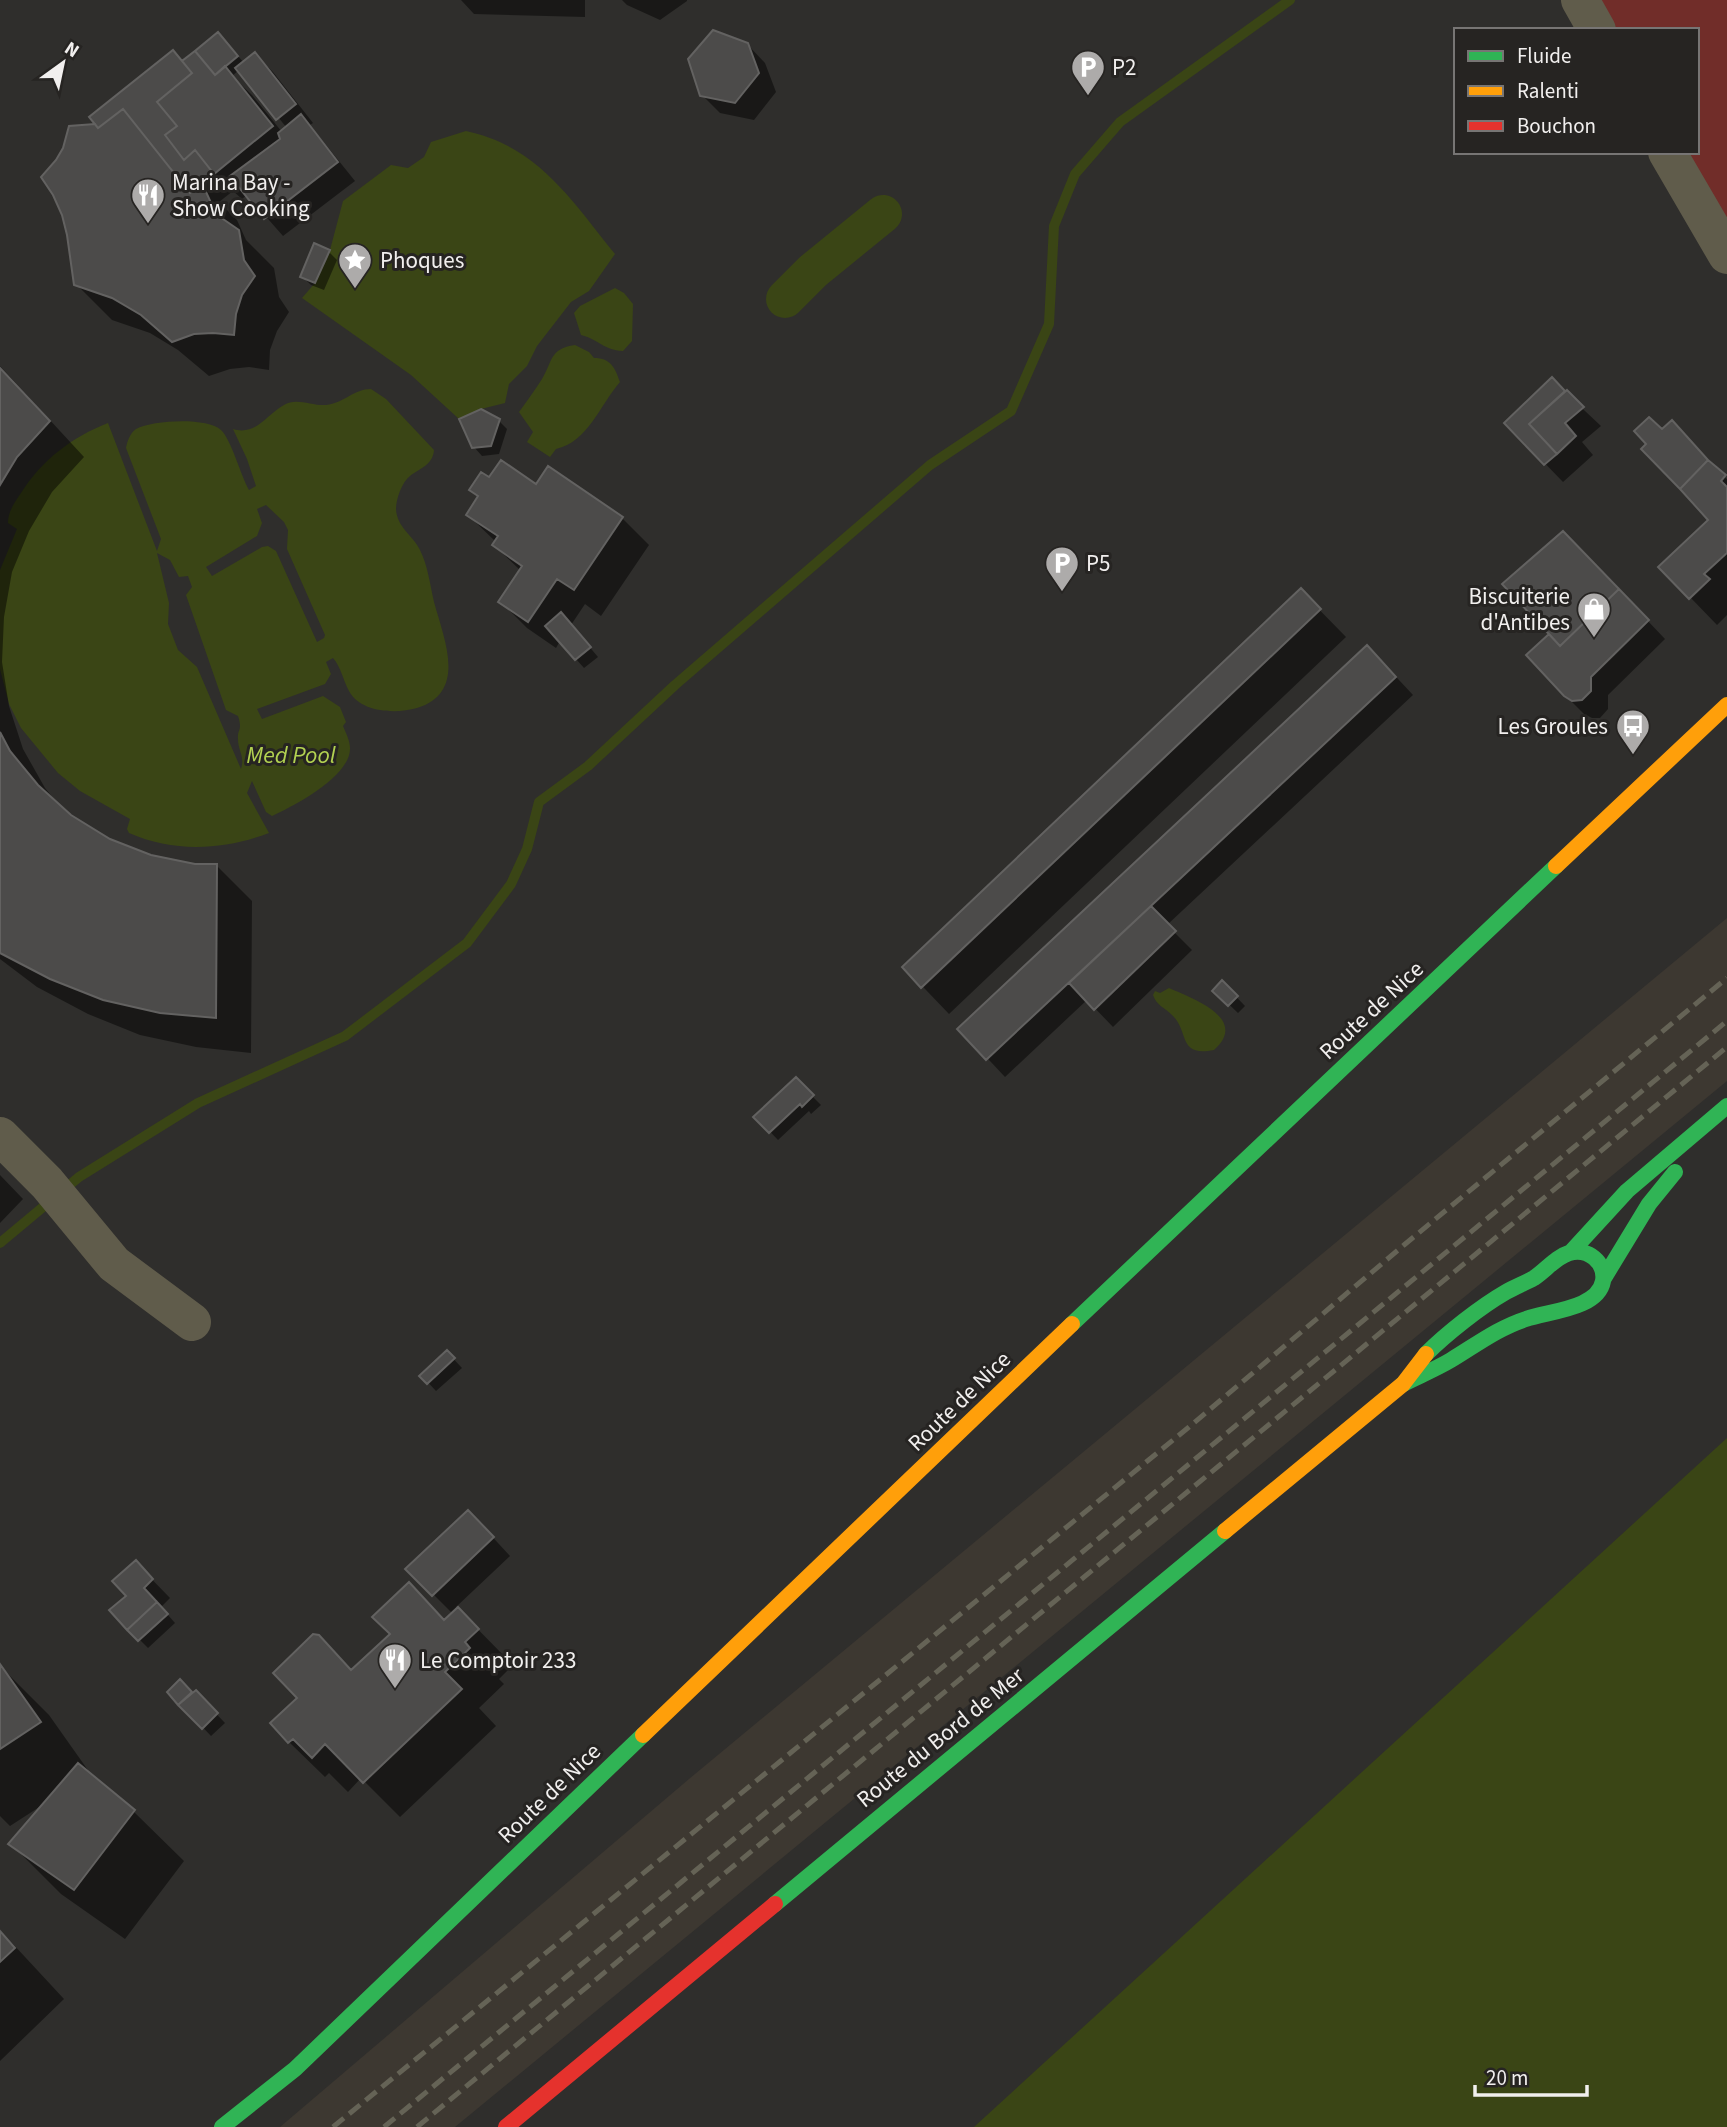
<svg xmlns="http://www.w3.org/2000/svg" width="1727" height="2127" font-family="'Source Sans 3',sans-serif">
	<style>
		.built { fill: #3d3831 }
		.green { fill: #712d29 }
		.water { fill: #3a4515; fill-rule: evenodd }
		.shadow { fill: #0007; fill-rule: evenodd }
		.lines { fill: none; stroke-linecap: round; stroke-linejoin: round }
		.stream { stroke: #3a4515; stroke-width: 10 }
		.canal { stroke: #3a4515; stroke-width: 38 }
		.building { fill: #4c4b4a; stroke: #636261; stroke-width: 2 }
		.street { stroke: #605c4b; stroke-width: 38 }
		.fast { stroke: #30b455; stroke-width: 16 }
		.slow { stroke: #ff9f0a; stroke-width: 16 }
		.jam { stroke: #e5322d; stroke-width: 16 }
		.rail { stroke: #656356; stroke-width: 5; stroke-dasharray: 14 7; stroke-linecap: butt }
		.labels { text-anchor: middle; stroke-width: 6; stroke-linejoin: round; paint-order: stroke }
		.poi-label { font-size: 23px; fill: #f1efee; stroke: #262422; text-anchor: start }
		.street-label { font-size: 23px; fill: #f1efee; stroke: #262422 }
		.water-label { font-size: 24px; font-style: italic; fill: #b2d151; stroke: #262422 }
	</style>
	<rect width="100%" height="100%" fill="#2f2e2c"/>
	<path class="built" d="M1727,918v163l-1272,1046h-175l409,-348z"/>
	<path class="green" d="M1593,0h134v228l-45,-76h15v-122h-87z"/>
	<path class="water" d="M466,131c72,15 106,70 149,123l-26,37 -18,11 -34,44 -10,20 -18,18 -4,19 -24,6 -22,10 -48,-44 -109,-77 13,-15 15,-33 13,-49 48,-36 17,3 16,-11 7,-15z
		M615,288l9,5 9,11 -1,37 -9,10c-20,-1 -23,-11 -42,-16l-7,-22 6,-7z
		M575,345l14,7 5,6c17,0 21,10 26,24 -20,23 -32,60 -64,67l-6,8 -23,-15 6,-10 -14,-20c8,-11 16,-22 23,-33 11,-18 7,-30 33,-34z
		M371,389l15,10 48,51c-1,15 -14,18 -24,26 -8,6 -14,23 -14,33 1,19 17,26 24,41 8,16 10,35 14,52 10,37 34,90 -17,106 -21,6 -56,5 -68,-17 -6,-11 -8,-24 -16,-33l-7,4 5,12 -6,10 -68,25 5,10 61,-23 17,11 6,15 -3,4c3,7 7,15 7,22 1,28 -56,58 -78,68l-6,-4 -14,-31 -5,12 22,40c-45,17 -95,20 -140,0l-2,-4 3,-10 -50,-28 -22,-18 -37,-45 -12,-24 -9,-35v-99l17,-41 -9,-6c0,-12 7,-21 13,-30 21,-33 51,-56 87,-70l49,128 4,-12 -35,-91c1,-6 4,-15 10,-19 17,-9 71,-12 85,1 10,9 20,46 28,60l7,-4 -9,-27 -14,-30c23,7 33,-14 51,-24 12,-8 28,1 42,0 18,-2 28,-16 45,-16zM266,505l18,17 4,8 -1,19 38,86 -1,3 -7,4 -41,-91 -8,-5 -6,1 -50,29 -6,-9 51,-31 5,-13 -5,-14zM157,553l13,7 9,17 9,-1 4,11 -6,8 40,115 12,6c5,15 -1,13 0,23 0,12 7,17 3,30l-44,-102 -19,-17 -10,-26 1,-21z
		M1169,988c22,10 81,30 45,62 -37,7 -24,-18 -42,-35 -8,-8 -15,-9 -19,-20l2,-4 5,2z
		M1727,1438v689h-753z"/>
	<path class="shadow" d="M461,0h124v17l-111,-3z
		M622,0h65v1l-27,19 -33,-15z
		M227,43l17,20 11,-9 18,18 40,51 -3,2 45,56 -72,55 -36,-41 -5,4 -9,-8 -14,11 18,18 9,20 28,28 5,29 10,15 -12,19 -7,19 -1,20 -20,-3 -19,2 -21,7 -31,-26 -28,-17 -38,-13 -36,-36 18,-158 89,-64zM239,70l48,58 -5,4 -30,-37 -20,-19z
		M747,44l18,19 11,29 -22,28 -34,-7 -18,-18z
		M329,252l8,8 -13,30 -13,-5 -9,-9z
		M0,366l84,91 -32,35 -23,39 -17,41 -8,45 -2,45 7,44 14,43 22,39 17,21 47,31 42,16 44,10h22l35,35 -1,152 -55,-6 -56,-12 -52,-21 -51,-27 -37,-28z
		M1552,380l49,46 -19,16 11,13 -30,27 -57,-59z
		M499,421l8,8 -8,25 -17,2 -8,-9z
		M1662,431l65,48v136l-10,10 -56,-58 49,-47z
		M490,479l46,7 86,32 27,27 -48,71 -16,-12 -14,21 27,32 -14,11 -24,-27 -4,7 -29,-20 -27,-27 21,-30 -27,-26 2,-3 -28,-27z
		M1590,560l75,79 -57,56v14l-8,9h-8l-8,-4 -19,-19 -16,-58z
		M1301,591l45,46 -397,377 -45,-47z
		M1385,665l28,30 -246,230 25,25 -79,77 -26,-27 -82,77 -45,-48z
		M1223,983l22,23 -7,7 -23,-22z
		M796,1080l25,25 -10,9 -2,-3 -31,29 -22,-23z
		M0,1175l23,24 -23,24z
		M447,1352l15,16 -26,23 -14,-15z
		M486,1530l24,26 -54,51 57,58 -14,14 5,5 -25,24 17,18 -96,91 -39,-39 -13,14 -19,-19 -4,4 -36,-35 63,-71 40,-37 17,-49 37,36 7,-7 -45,-45z
		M136,1563l34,35 -9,9 14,16 -27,25 -19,-19 -1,-33z
		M0,1666l49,49 41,58 -1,1 44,37 51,50 -59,78 -64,-45 -50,-50 33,-40 -34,22 -10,-10z
		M180,1682l12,12 12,7 21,22 -14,13 -42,-44z
		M0,1930l64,69 -64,62z"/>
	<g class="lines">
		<path class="stream" d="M0,1243l79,-66 119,-74 147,-67 122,-93 44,-59 16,-35 12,-47 49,-36 87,-81 255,-220 81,-54 38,-87 5,-98 21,-52 45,-52 170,-122"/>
		<path class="canal" d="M785,299l28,-28 70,-57"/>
	</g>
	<path class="building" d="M713,30l35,13 11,30 -24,30 -35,-7 -12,-37z
		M218,32l20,24 -23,19 -20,-24z
		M173,50l19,23 -35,29 20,24 -12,9 19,25 11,-10 19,24 -24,19 -67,-84 -25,19 -9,-11z
		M195,51l20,24 10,-9 48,60 -59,48 -19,-24 -11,10 -19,-25 12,-9 -20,-24 35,-29 -10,-12z
		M255,52l41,52 -20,16 -41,-52z
		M123,109l67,84 12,-10 10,22 11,14 16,11 5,30 11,16 -13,19 -6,19 -2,21 -21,-2 -19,1 -22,8 -31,-27 -29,-17 -38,-13 -7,-50 -5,-20 -9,-20 -12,-18 15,-17 7,-12 6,-22 26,-2 3,4z
		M301,114l37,48 -74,57 -34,-43 50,-37 -2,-6z
		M314,243l16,7 -15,33 -15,-6z
		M0,368l50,53 -33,36 -17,28z
		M1552,377l13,14 -36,33 28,30 -13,11 -40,-42z
		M1567,390l17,17 -19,16 11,13 -19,18 -28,-30z
		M481,409l19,10 -9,27 -19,2 -13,-29z
		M1649,417l13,12 10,-9 36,40 -28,29 -39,-40 5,-5 -12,-13z
		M501,460l35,24 12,-18 75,51 -49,73 -17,-11 -29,43 -30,-20 24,-36 -30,-21 6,-9 -32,-21 12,-19 -9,-6 12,-18 8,5z
		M1708,460l18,15 -5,6 6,6v66l-23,21 6,5 -21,20 -31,-32 50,-47 -28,-31z
		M1563,531l56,58 -59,57 -58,-62z
		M1301,588l20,21 -400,379 -19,-21z
		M1619,589l30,31 -58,57v14l-9,9 -10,1 -8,-5 -38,-41 23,-21 11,12z
		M561,612l30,35 -16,13 -30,-34z
		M1367,645l29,32 -410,383 -29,-31z
		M0,732l10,19 28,34 33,30 39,24 41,16 44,9h22l-1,154 -56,-5 -57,-13 -53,-21 -50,-26z
		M1151,906l25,25 -82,79 -25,-27z
		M1222,980l16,16 -10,10 -16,-15z
		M796,1077l18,18 -12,12 -2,-3 -31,29 -16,-16z
		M447,1350l8,8 -28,26 -8,-8z
		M468,1510l26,27 -62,59 -27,-27z
		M136,1560l17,19 -9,9 13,14 -30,28 -18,-20 17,-14 -14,-15z
		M409,1582l35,38 14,-13 21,22 -14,13 5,6 -25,24 17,17 -99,94 -38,-39 -13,14 -19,-19 -5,4 -18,-20 27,-25 -24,-25 40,-39 6,1 32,35 39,-36 -18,-17z
		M157,1602l11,12 -30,27 -11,-11z
		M0,1664l41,58 -41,27z
		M180,1679l12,13 -14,13 -11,-13z
		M196,1690l22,23 -16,16 -24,-24z
		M78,1763l57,47 -61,80 -66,-46z
		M0,1931l15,17 -15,14z"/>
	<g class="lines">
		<path class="street" d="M1580,0l17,30
			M1667,152l60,103
			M0,1136l47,47 67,81 78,58"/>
		<path class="fast" d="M1571,1252l56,-61 100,-85
			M1604,1278l45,-74 26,-32
			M1072,1324l484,-458
			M1403,1384c16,-8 33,-15 48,-24 25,-15 47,-32 75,-41 23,-8 72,-10 77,-38 3,-18 -15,-34 -34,-28 -13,4 -23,17 -35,25 -9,5 -19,9 -28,14 -26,15 -60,42 -80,62
			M775,1904l450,-373
			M222,2127l73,-58 348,-334"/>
		<path class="slow" d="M1556,866l171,-161
			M1225,1531l178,-147 23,-30
			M643,1735l429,-411"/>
		<path class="jam" d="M506,2127l269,-223"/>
		<path class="rail" d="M333,2127l856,-700 215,-182 323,-267
			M384,2127l1343,-1106
			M417,2127l1310,-1080"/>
	</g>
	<defs>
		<g id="parking-pin" transform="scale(1.75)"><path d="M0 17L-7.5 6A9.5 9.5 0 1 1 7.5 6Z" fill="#adabaa" stroke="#262422"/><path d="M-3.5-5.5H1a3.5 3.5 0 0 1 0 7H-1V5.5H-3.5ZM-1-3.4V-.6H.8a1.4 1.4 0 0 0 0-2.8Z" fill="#fff"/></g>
		<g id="restaurant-pin" transform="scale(1.75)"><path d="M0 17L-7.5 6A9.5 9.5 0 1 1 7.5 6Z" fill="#adabaa" stroke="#262422"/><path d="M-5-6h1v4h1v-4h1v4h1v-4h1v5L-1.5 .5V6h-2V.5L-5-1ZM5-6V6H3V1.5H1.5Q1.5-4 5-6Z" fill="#fff"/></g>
		<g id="sight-pin" transform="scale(1.75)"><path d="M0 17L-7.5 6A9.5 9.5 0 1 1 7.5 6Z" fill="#adabaa" stroke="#262422"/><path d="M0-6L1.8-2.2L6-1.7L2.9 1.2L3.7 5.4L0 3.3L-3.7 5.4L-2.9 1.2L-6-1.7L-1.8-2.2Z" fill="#fff"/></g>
		<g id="shop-pin" transform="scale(1.75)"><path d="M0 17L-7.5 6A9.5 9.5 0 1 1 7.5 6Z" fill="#adabaa" stroke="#262422"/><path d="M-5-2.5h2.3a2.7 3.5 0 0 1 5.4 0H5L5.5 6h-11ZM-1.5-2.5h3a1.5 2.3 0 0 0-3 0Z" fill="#fff"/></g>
		<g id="bus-pin" transform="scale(1.75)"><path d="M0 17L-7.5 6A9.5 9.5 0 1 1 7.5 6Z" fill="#adabaa" stroke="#262422"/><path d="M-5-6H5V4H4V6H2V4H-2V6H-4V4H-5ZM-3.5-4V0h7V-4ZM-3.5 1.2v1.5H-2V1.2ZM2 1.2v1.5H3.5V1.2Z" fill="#fff"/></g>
	</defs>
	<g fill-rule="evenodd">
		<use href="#parking-pin" x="1088" y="67"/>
		<use href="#restaurant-pin" x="148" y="195"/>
		<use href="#sight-pin" x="355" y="260"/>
		<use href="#parking-pin" x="1062" y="563"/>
		<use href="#shop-pin" x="1594" y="609"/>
		<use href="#bus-pin" x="1633" y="726"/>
		<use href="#restaurant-pin" x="395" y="1660"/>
	</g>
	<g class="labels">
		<g class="poi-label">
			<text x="1112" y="75">P2</text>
			<text x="172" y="190">Marina Bay -<tspan x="172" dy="26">Show Cooking</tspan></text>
			<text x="380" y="268">Phoques</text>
			<text x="1086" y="571">P5</text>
			<text x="1570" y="604" text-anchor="end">Biscuiterie<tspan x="1570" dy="26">d'Antibes</tspan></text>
			<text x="1608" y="734" text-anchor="end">Les Groules</text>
			<text x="420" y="1668">Le Comptoir 233</text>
		</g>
		<g class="street-label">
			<text transform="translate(1371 1010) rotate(-43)" y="8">Route de Nice</text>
			<text transform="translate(959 1401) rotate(-44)" y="8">Route de Nice</text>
			<text transform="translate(940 1737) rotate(-39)" y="8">Route du Bord de Mer</text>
			<text transform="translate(549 1793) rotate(-44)" y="8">Route de Nice</text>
		</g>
		<g class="water-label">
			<text x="291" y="763">Med Pool</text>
		</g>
	</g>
	<rect x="1454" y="28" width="245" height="126" fill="#262422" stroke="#777574" stroke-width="2"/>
	<rect x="1468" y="51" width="35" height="10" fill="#30b455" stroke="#777574" stroke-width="2"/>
	<text x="1517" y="63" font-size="21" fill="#f1efee">Fluide</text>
	<rect x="1468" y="86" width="35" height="10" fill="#ff9f0a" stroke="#777574" stroke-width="2"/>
	<text x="1517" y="98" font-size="21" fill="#f1efee">Ralenti</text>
	<rect x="1468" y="121" width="35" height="10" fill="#e5322d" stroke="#777574" stroke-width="2"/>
	<text x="1517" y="133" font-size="21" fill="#f1efee">Bouchon</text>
	<g transform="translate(63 63) rotate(33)" stroke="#262422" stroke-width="5" paint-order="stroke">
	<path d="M0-5L12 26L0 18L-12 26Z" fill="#f1efee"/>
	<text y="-10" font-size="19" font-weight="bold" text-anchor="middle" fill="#f1efee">N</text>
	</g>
	<path d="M1475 2085v10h112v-10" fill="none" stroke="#f1efee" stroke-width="3.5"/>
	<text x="1486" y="2085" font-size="21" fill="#f1efee" stroke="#262422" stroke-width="5" paint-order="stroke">20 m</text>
</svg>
